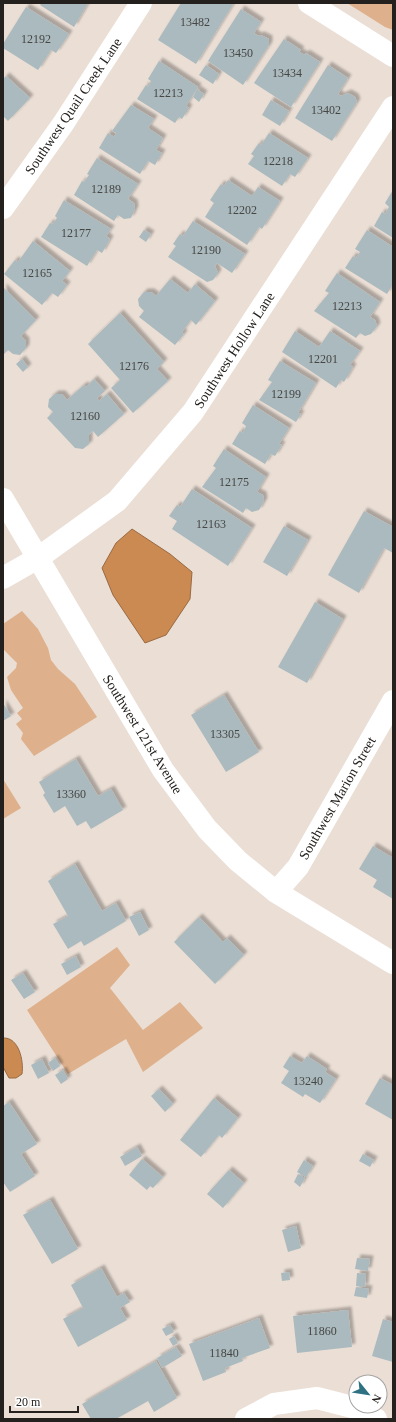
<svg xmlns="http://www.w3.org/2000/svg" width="396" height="1422" font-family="'Times New Roman',serif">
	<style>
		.green { fill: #deb18c }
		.water { fill: #cb8a52; stroke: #996a42 }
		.building { fill: #abbabe; filter: url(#shadow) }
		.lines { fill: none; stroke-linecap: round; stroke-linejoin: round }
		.minor { stroke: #fff; stroke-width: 22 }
		.major { stroke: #fff; stroke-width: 22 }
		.labels { text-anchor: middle; stroke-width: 3; stroke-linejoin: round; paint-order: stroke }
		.number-label { font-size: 12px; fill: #464645 }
		.street-label { font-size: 14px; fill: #24201d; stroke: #fff }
	</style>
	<defs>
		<filter id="shadow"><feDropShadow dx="3.5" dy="-3.5" stdDeviation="1" flood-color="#0004"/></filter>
	</defs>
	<rect width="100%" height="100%" fill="#eaded5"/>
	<path class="green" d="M347,3h46v27l-8,-3z
		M22,611l16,18 10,19 3,12 7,9 17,15 22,33 -63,39 -13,-17 2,-6 -7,-9 6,-5 -5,-6 6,-5 -12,-18 -4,-13 9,-9 1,-5 -14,-14v-25z
		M3,779l18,29 -18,11z
		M117,947l13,18 -20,23 33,42 37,-28 23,26 -60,44 -17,-33 -58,35 -41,-64z"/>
	<path class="water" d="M132,529l38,25 22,18 -2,27 -24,36 -21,8 -32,-48 -11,-27 14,-25z
		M3,1038c16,-1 21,23 19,36l-6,4h-7l-6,-11z"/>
	<path class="building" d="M42,3h46l-14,24 -34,-22z
		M181,3l52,1 -37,60 -38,-24z
		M26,7l43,27 -13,19 -5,-3 -13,20 -35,-22v-4z
		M241,9l20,13 -7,11 4,3 3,-1 8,4v6l-26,40 -35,-24z
		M284,39l17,11 -2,2 6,3 1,-2 14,9 -29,45 -37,-24z
		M159,61l39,26 -12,19 3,2 -7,11 -3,-2 -4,6 -38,-24 9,-14 2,2 3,-6 -3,-2z
		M206,65l13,9 -6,10 -14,-9z
		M328,65l20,13 -10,16 3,2 7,-3 7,4 2,5 -25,39 -37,-23z
		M6,76l24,22 -22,23 -4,-4 -1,2v-40z
		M197,89l7,5 -5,8 -6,-5z
		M271,100l18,11 -9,15 -18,-11z
		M131,105l23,14 -6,9 15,10 -7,12 6,3 -7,12 -7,-4 -8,13 -41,-26 9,-15 6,4 2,-4 -4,-2z
		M269,133l39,25 -13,19 -5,-3 -8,12 -34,-22 6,-8 -3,-2 8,-11 2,2z
		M97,158l41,26 -10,15 6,4 1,6 -4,9 -7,1 -6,-4 -4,6 -40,-26 8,-14 2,1 5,-7 -2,-1z
		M228,180l24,16 6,-9 22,14 -18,28 -3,-2 -12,18 -42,-28 9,-14 -4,-3 11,-16 3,2z
		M393,190v48l-19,-12 8,-14 3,2 4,-7 -4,-4z
		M64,200l47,29 -5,7 4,3 -8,14 -5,-3 -10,16 -46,-29 9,-14 3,1 4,-6 -2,-2z
		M193,221l52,33 -13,19 -15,-10 -2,3 3,7 -5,7 -6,2 -39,-25 8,-11 -3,-2 7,-10 3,2z
		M144,230l7,4 -5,8 -7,-5z
		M367,230l26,17v37l-6,10 -42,-26 8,-12 3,2 4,-6 -5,-3z
		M33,241l37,30 -8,10 5,4 -9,12 -6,-4 -10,12 -38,-31 11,-14 3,2z
		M337,273l43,29 -10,15 5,3 2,6 -6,8 -6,2 -5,-3 -4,5 -42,-27 15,-18 -4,-2z
		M170,279l18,14 7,-9 20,17 -19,24 -5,-5 -9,12 2,2 -9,11 -36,-28 5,-6 -5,-5 -1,-7 6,-7h7l5,4z
		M3,287l33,33 -15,16 5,5v7l-6,7 -7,-1 -5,-4 -5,5z
		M120,313l44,49 -7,7 11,12 -35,32 -22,-25 9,-8 -32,-36z
		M295,331l24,16 11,-16 30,20 -10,14 3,2 -9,15 -3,-2 -5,8 -54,-36z
		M22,359l6,8 -5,5 -7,-8z
		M280,361l36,22 -18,30 3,1 -5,8 -37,-22 13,-18 -4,-2z
		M94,379l11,12 -8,7 2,3 8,-7 17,20 -26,23 -5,-6 -4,4v9l-6,5 -8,-1 -28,-30 6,-6 -5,-5 1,-8 6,-5h7l5,6 17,-15 2,2z
		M253,405l36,23 -10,16 3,1 -7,11 -4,-2 -6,10 -33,-20 8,-13 3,2 3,-7 -4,-3z
		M224,449l42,28 -9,15 6,3 1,6 -5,9 -7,2 -6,-4 -3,5 -41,-26 14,-19 -3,-2z
		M192,489l60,39 -24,38 -56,-37 5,-8 -8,-5 8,-11 3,2z
		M364,511l29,16v26l-9,-5 -25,45 -31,-18z
		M284,526l24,14 -21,36 -24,-14z
		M315,602l28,17 -36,64 -29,-16z
		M224,695l35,57 -33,20 -35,-57z
		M3,703l8,13 -8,5z
		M76,759l22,37 13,-7 12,21 -32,19 -5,-8 -9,5 -12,-20 -11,7 -11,-18 2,-2 -6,-11z
		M373,846l20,12v41l-20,-12 4,-7 -18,-11z
		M75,864l27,47 14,-8 10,18 -42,25 -3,-5 -13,8 -15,-25 15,-8 -20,-35z
		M140,912l9,18 -10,6 -10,-19z
		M199,917l24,25 4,-4 17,17 -29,29 -41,-42z
		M76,956l5,11 -14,8 -6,-11z
		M23,973l12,19 -11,7 -13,-19z
		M290,1056l12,7 5,-7 20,13 -2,3 11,7 -16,24 -15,-9 -2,3 -22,-14 8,-12 -6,-4z
		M55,1058l5,8 -7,5 -5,-8z
		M42,1059l7,14 -11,6 -7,-14z
		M63,1070l5,9 -7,5 -6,-9z
		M380,1078l13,7v35l-28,-16z
		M159,1089l14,15 -8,8 -14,-16z
		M214,1098l24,20 -16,20 -3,-3 -18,22 -21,-17z
		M9,1102l28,42 -16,10 14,22 -25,16 -7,-10v-76z
		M137,1147l5,9 -17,10 -5,-9z
		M363,1154l11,6 -4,7 -11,-6z
		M142,1159l21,18 -10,11 -3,-2 -3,4 -18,-15z
		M304,1160l9,6 -7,11 -9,-5z
		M229,1170l15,13 -21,25 -16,-14z
		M298,1174l7,4 -5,9 -6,-5z
		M50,1200l28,49 -26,15 -29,-49z
		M296,1226l5,22 -13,4 -6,-22z
		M357,1258l13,1 -2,12 -13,-2z
		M101,1268l16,29 7,-4 6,9 -10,6 7,12 -49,27 -15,-28 20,-11 -12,-23z
		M289,1272l1,8 -8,1 -1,-8z
		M357,1273l9,1 -1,13 -9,-1z
		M356,1287l13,2 -2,9 -13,-2z
		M348,1310l4,37 -55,6 -4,-37z
		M259,1318l11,30 -28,10 1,3 -18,7 1,4 -23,9 -14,-37z
		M383,1319l10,3v40l-21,-6z
		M170,1325l4,7 -8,4 -4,-7z
		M174,1336l4,7 -5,3 -4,-7z
		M176,1347l6,9 -20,12 -5,-10z
		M156,1361l21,37 -23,14 -6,-11 -32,18h-25l-9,-15z"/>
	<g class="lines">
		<path class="minor" d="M309,3l84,53
			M3,208l60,-84 78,-121
			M3,578l35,-20 79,-57 76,-89 200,-305
			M276,892l22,-25 95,-166
			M246,1419l28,-15 43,-6 43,11 16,10"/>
		<path class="major" d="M3,499l160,271 44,59 31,32 38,31 117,71"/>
	</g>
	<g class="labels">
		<g class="number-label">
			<text x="195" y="26">13482</text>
			<text x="36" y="43">12192</text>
			<text x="238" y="57">13450</text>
			<text x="287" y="77">13434</text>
			<text x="168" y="97">12213</text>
			<text x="326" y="114">13402</text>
			<text x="278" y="165">12218</text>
			<text x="106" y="193">12189</text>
			<text x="242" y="214">12202</text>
			<text x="76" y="237">12177</text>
			<text x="206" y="254">12190</text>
			<text x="37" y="277">12165</text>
			<text x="347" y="310">12213</text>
			<text x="323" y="363">12201</text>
			<text x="134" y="370">12176</text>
			<text x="286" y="398">12199</text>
			<text x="85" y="420">12160</text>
			<text x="234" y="486">12175</text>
			<text x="211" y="528">12163</text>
			<text x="225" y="738">13305</text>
			<text x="71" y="798">13360</text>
			<text x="308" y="1085">13240</text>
			<text x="322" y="1335">11860</text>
			<text x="224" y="1357">11840</text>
		</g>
		<g class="street-label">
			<text transform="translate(73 106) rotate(-56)" y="5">Southwest Quail Creek Lane</text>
			<text transform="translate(234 350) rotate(-57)" y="5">Southwest Hollow Lane</text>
			<text transform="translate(143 734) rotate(58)" y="5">Southwest 121st Avenue</text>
			<text transform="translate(337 798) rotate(-60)" y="5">Southwest Marion Street</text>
		</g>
	</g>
	<rect width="396" height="1422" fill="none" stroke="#24201d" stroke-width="8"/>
	<g transform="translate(368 1394) rotate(120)"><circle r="19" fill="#ffffff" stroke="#a7a6a5"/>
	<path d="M0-3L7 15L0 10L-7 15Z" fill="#2e7282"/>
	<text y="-6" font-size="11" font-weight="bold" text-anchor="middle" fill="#24201d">N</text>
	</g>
	<path d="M10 1406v6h68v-6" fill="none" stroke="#24201d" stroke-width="2"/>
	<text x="16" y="1406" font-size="12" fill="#24201d" stroke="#ffffff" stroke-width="3" paint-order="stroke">20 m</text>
</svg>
